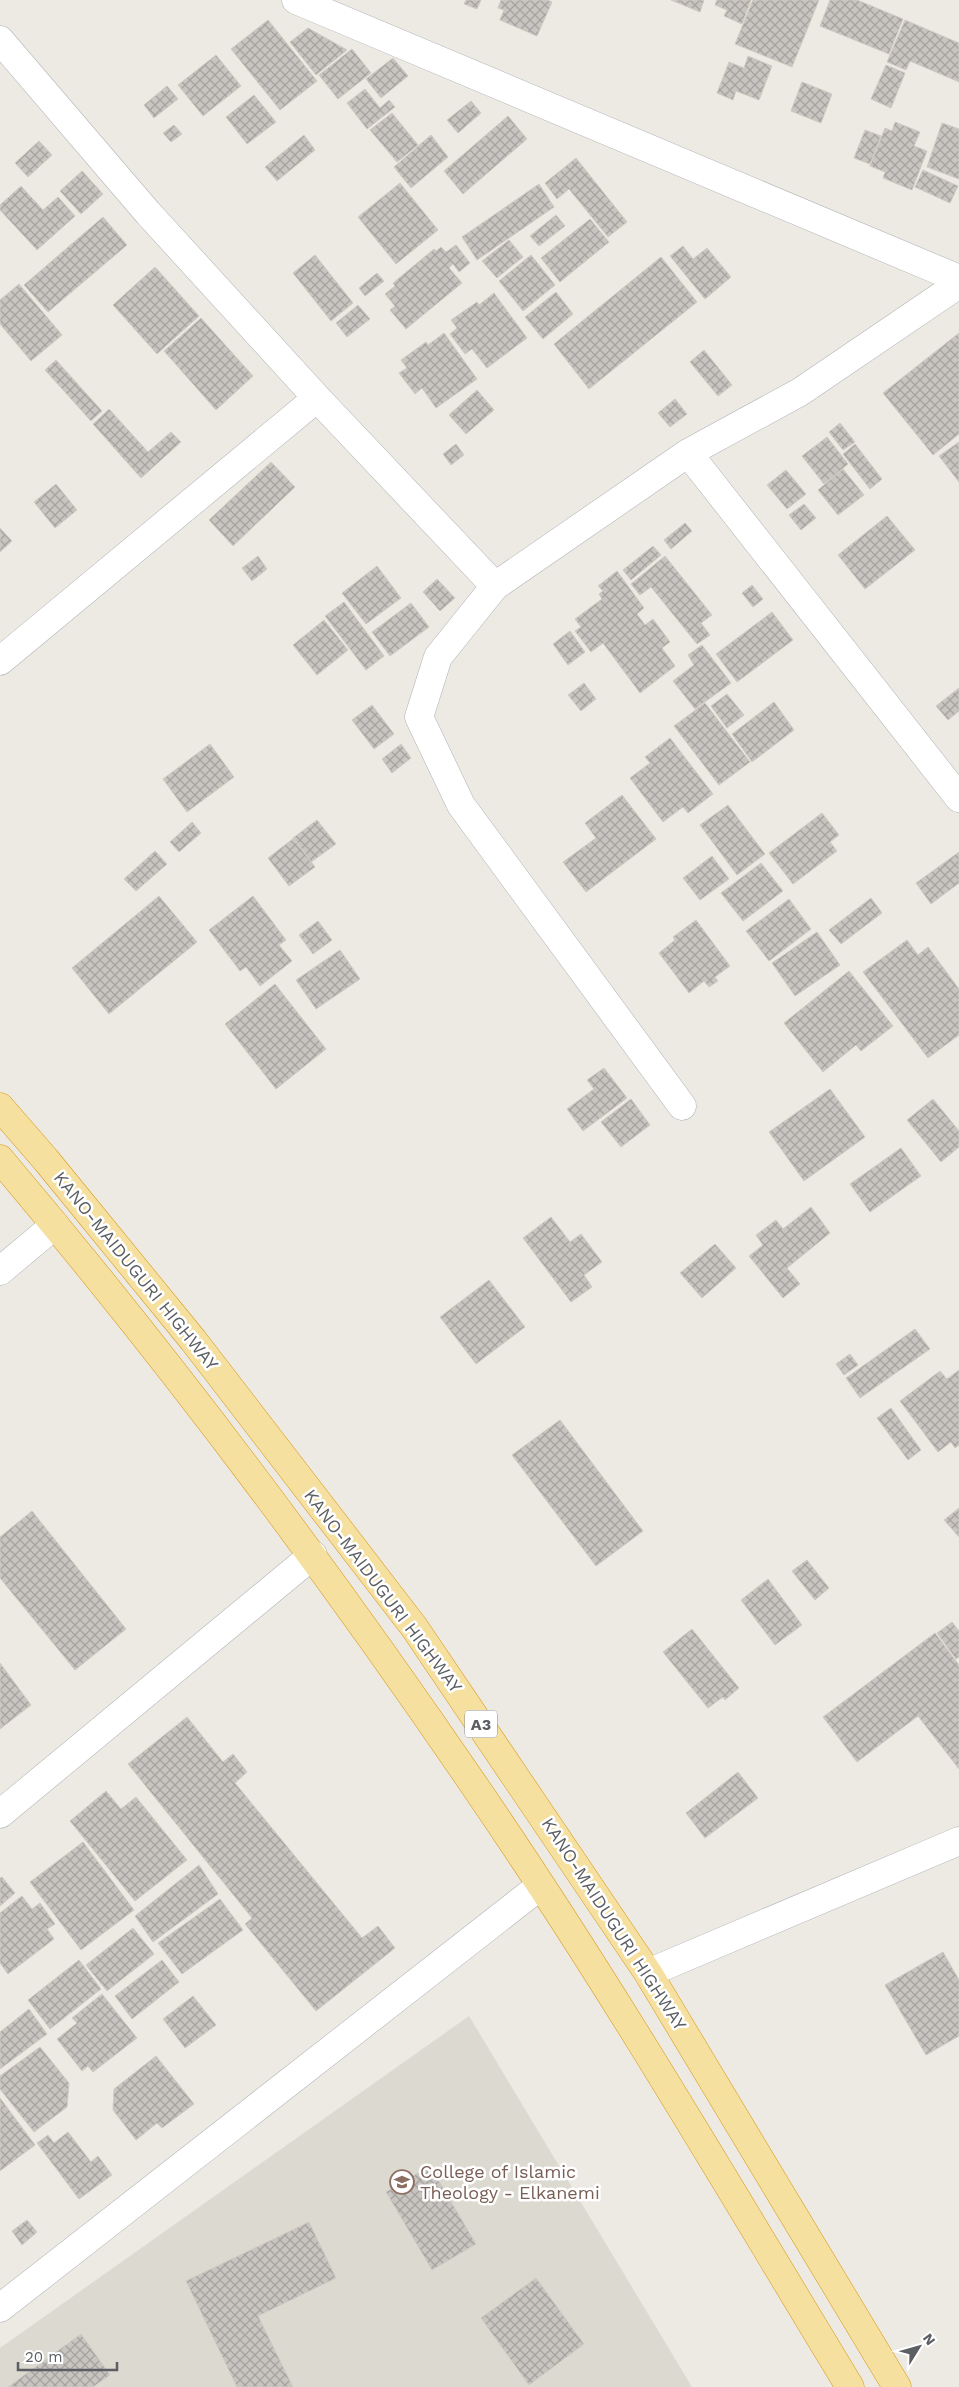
<svg xmlns="http://www.w3.org/2000/svg" width="959" height="2387" font-family="'Work Sans',sans-serif">
	<style>
		.education { fill: #dcd9d1 }
		.building { fill: url(#building-cross-hatch); stroke: #d0cbc2 }
		.lines { fill: none; stroke-linecap: round; stroke-linejoin: round }
		.minor-casing { stroke: #b0b3b7; stroke-width: 29 }
		.trunk-casing { stroke: #da9714; stroke-width: 29 }
		.minor { stroke: #fff; stroke-width: 28 }
		.trunk { stroke: #f5e0a0; stroke-width: 28 }
		.labels { text-anchor: middle; stroke-width: 5; stroke-linejoin: round; paint-order: stroke }
		.shield { fill: #fff; stroke: #8c8e91; stroke-width: 1 }
		.shield-label { font-size: 16px; font-weight: bold; fill: #5b5e62 }
		.street-label { font-size: 18px; fill: #5b5e62; stroke: #fff }
		.education-label { font-size: 18px; fill: #785e54; stroke: #fff; text-anchor: start }
	</style>
	<defs>
		<pattern id="building-cross-hatch" width="8" height="8" patternUnits="userSpaceOnUse" patternTransform="scale(1.25)"><rect width="8" height="8" fill="#c8c4c0"/><path d="M0 0l8 8M0 8l8-8" fill="none" stroke="#a5a29f"/></pattern>
	</defs>
	<rect width="100%" height="100%" fill="#eceae3"/>
	<path class="education" d="M469,2016l223,371h-692v-39z"/>
	<path class="building" d="M466,0h15l-4,9 -13,-5z
		M501,0h46l5,2 -15,34 -37,-16 4,-10 -6,-2z
		M671,0h33l-4,12z
		M717,0h34l-9,24 -18,-8 3,-6 -12,-5z
		M753,0h66l-27,67 -57,-23z
		M830,0h27l46,19 -14,35 -69,-28z
		M268,20l49,61 -37,29 -49,-61z
		M905,20l54,23v39l-49,-21 -4,9 -19,-8z
		M308,28l39,22 -31,25 -26,-33z
		M352,49l19,24 -33,26 -19,-24z
		M216,55l25,31 -38,30 -25,-31z
		M748,56l24,10 -13,34 -23,-9 -3,9 -16,-7 12,-31 15,6z
		M393,58l15,18 -27,22 -15,-19z
		M886,65l19,8 -14,35 -20,-9z
		M802,82l30,12 -11,29 -30,-12z
		M167,86l11,13 -24,19 -10,-13z
		M365,89l15,19 9,-8 6,7 -28,22 -20,-26z
		M254,95l22,27 -29,22 -21,-27z
		M471,101l10,12 -23,20 -11,-13z
		M392,113l26,32 -21,17 -27,-32z
		M508,116l19,23 -64,55 -19,-23z
		M895,122l25,10 -6,14 13,5 -15,39 -29,-12 2,-6 -15,-6 15,-38 7,3z
		M942,123l17,6v50l-32,-12z
		M174,125l8,9 -11,8 -8,-9z
		M865,130l16,6 -11,28 -16,-6z
		M304,135l11,15 -38,31 -12,-14z
		M431,135l17,22 -37,31 -17,-21z
		M39,141l13,14 -24,22 -13,-14z
		M576,158l51,64 -19,15 -39,-48 -12,10 -12,-16z
		M923,170l35,16 -8,17 -35,-16z
		M82,171l21,23 -22,20 -21,-23z
		M400,183l38,47 -42,34 -38,-47z
		M539,184l15,23 -77,53 -15,-23z
		M21,186l22,24 15,-13 17,19 -38,34 -37,-40v-5z
		M556,215l9,11 -26,20 -9,-10z
		M103,217l24,28 -79,67 -24,-27z
		M590,219l19,23 -49,40 -19,-24z
		M509,240l14,17 -26,21 -15,-17z
		M456,245l14,18 -11,9 -6,-8 -4,4 13,15 -56,46 -16,-19 5,-4 -10,-12 10,-8 -2,-3 41,-34 2,2 5,-4 5,5z
		M683,246l10,13 14,-11 24,29 -26,22 -35,-43z
		M315,255l38,48 -22,18 -38,-48z
		M531,255l24,30 -32,26 -24,-30z
		M661,257l36,45 -108,87 -35,-45z
		M155,267l44,49 -42,38 -44,-49z
		M377,273l7,8 -19,15 -6,-8z
		M19,284l43,51 -31,26 -31,-37v-24z
		M556,292l17,22 -30,25 -18,-22z
		M494,293l33,45 -40,30 -15,-19 -7,5 -15,-20 7,-6 -6,-8 26,-18 2,3z
		M358,305l12,14 -23,18 -11,-14z
		M201,318l52,58 -37,34 -52,-59z
		M444,333l33,46 -41,29 -14,-20 -7,6 -16,-21 8,-5 -6,-8 25,-18 2,3z
		M959,333v101l-26,21 -50,-62z
		M704,350l28,35 -14,11 -28,-34z
		M56,360l46,51 -11,10 -46,-51z
		M477,390l17,20 -28,24 -17,-19z
		M675,399l12,15 -17,13 -12,-14z
		M109,409l39,43 23,-20 10,10 -40,36 -48,-54z
		M840,423l15,19 -12,8 -14,-18z
		M827,437l21,27 -24,20 -22,-28z
		M959,442v40l-20,-26z
		M456,444l8,11 -13,10 -8,-11z
		M855,444l27,35 -12,10 -27,-35z
		M271,462l24,25 -62,59 -24,-26z
		M843,469l21,26 -26,20 -20,-25z
		M786,470l20,24 -19,15 -20,-24z
		M56,484l21,26 -22,18 -21,-26z
		M804,504l12,14 -15,12 -12,-15z
		M887,516l28,34 -50,39 -27,-34z
		M685,523l7,8 -21,18 -7,-9z
		M0,528l12,13 -12,11z
		M653,546l8,9 -30,25 -8,-10z
		M258,556l9,13 -15,12 -10,-13z
		M665,556l47,59 -11,8 9,12 -13,9 -46,-57 -11,8 -9,-11z
		M377,566l24,32 -35,26 -24,-31z
		M617,571l27,37 -7,6 8,11 8,-6 17,23 -8,6 13,18 -35,27 -37,-50 -12,9 -16,-21 6,-4 -6,-8 27,-20 -3,-5 4,-3 -5,-5z
		M437,579l18,19 -15,13 -17,-19z
		M752,585l11,14 -10,8 -11,-14z
		M344,602l40,54 -18,14 -41,-54z
		M411,603l18,24 -39,29 -18,-24z
		M772,612l21,28 -56,42 -21,-28z
		M324,620l24,30 -31,25 -24,-30z
		M570,631l15,21 -17,13 -15,-21z
		M702,645l29,38 -36,26 -22,-28 21,-16 -6,-10z
		M584,683l12,16 -15,12 -13,-16z
		M959,688v23l-11,9 -12,-14z
		M727,694l17,21 -17,13 -16,-22z
		M774,702l20,28 -42,32 -20,-28z
		M705,703l45,59 -31,23 -45,-59z
		M372,705l22,29 -20,15 -22,-29z
		M670,738l43,56 -25,19 -5,-6 -20,15 -33,-44 20,-15 -5,-6z
		M210,744l24,33 -47,35 -24,-33z
		M401,744l10,14 -19,15 -10,-14z
		M622,795l34,44 -70,53 -23,-30 33,-24 -11,-15z
		M728,805l37,49 -28,21 -37,-50z
		M822,813l17,22 -9,7 7,9 -44,33 -24,-31z
		M317,820l19,24 -25,18 -18,-24z
		M192,822l9,11 -22,19 -9,-10z
		M294,838l21,29 -26,19 -21,-28z
		M155,851l12,13 -31,27 -12,-12z
		M959,852v31l-28,21 -15,-21z
		M712,856l17,23 -29,21 -17,-22z
		M761,863l22,28 -40,30 -22,-28z
		M159,896l38,46 -88,72 -37,-46z
		M253,896l33,44 -7,5 13,16 -32,25 -14,-19 -6,4 -31,-41z
		M871,898l11,15 -41,31 -12,-14z
		M789,899l22,30 -42,32 -23,-30z
		M696,920l34,46 -15,11 3,4 -9,6 -5,-6 -15,12 -30,-40 16,-13 -2,-3z
		M318,921l14,19 -19,14 -14,-19z
		M817,932l23,33 -45,31 -23,-33z
		M907,940l11,15 10,-8 31,42v46l-31,23 -65,-86z
		M340,950l20,29 -44,30 -20,-29z
		M849,971l44,55 -32,25 -5,-6 -33,27 -39,-49z
		M275,984l51,65 -50,40 -51,-65z
		M604,1068l23,30 -44,33 -16,-22 27,-20 -7,-9z
		M830,1089l35,48 -61,44 -35,-49z
		M631,1099l19,26 -29,22 -20,-25z
		M933,1099l26,32v16l-18,15 -34,-42z
		M901,1148l20,28 -51,36 -20,-28z
		M811,1207l19,26 -43,35 13,16 -17,14 -34,-42 14,-11 -7,-10 20,-15 7,9z
		M551,1217l19,25 11,-8 21,28 -18,13 8,12 -21,15 -48,-64z
		M715,1244l21,24 -34,30 -22,-25z
		M489,1280l36,47 -49,37 -36,-47z
		M915,1329l15,20 -70,49 -14,-20z
		M850,1354l8,11 -14,10 -8,-11z
		M959,1370v75l-4,3 -4,-6 -13,10 -38,-51 40,-30 7,8z
		M891,1408l30,42 -13,10 -31,-42z
		M560,1420l83,111 -47,35 -84,-111z
		M959,1508v29l-15,-17z
		M32,1511l94,118 -51,41 -75,-92v-41z
		M807,1560l22,28 -14,12 -23,-29z
		M768,1579l34,46 -27,20 -34,-45z
		M952,1622l7,9v26l-3,2 -19,-26z
		M692,1629l47,59 -14,12 -2,-3 -15,11 -45,-56z
		M935,1633l24,32v104l-41,-53 -61,46 -34,-45z
		M0,1663l31,42 -31,24z
		M187,1717l36,45 10,-8 14,18 -12,11 127,155 16,-12 17,22 -79,63 -71,-87 7,-6 -124,-154z
		M738,1772l20,26 -53,40 -19,-25z
		M106,1791l15,18 15,-12 51,63 -52,41 -65,-80z
		M83,1842l51,68 -53,40 -51,-68z
		M199,1865l19,29 -65,48 -18,-26z
		M2,1877l13,16 -15,13v-28z
		M22,1896l10,13 8,-6 15,21 -8,5 7,10 -46,35 -8,-11v-50z
		M220,1899l23,31 -61,44 -24,-31z
		M133,1928l21,26 -47,37 -21,-26z
		M943,1952l16,28v56l-33,19 -41,-70z
		M79,1960l22,29 -51,40 -22,-29z
		M162,1960l17,22 -47,37 -17,-23z
		M102,1994l35,44 -44,34 -5,-6 -6,5 -25,-32 20,-16 -5,-5z
		M193,1996l23,29 -31,23 -22,-29z
		M29,2009l18,25 -47,35v-37z
		M40,2047l29,36 -2,24 -33,25 -34,-43v-13z
		M156,2056l38,48 -32,24 -5,-5 -21,17 -23,-30 1,-21z
		M0,2098l35,47 -35,26z
		M68,2132l23,30 7,-6 14,19 -33,24 -42,-56 11,-8 6,8z
		M430,2166l46,78 -44,26 -46,-78z
		M27,2220l10,12 -15,13 -10,-14z
		M309,2222l27,56 -78,38 35,71h-56l-51,-106z
		M536,2278l48,66 -55,41 -48,-67z
		M81,2334l29,41 -17,12h-85z"/>
	<g class="lines">
		<g class="minor-casing">
			<path id="minor" d="M296,0l663,279
				M0,40l148,173 169,185 178,188
				M688,453l271,345
				M0,661l317,-263
				M682,1106l-221,-301 -42,-88 19,-60 57,-71 193,-133 112,-61 159,-108
				M0,1271l55,-46
				M0,1814l313,-259
				M648,1973l311,-132
				M0,2308l540,-422"/>
		</g>
		<g class="trunk-casing">
			<path id="trunk" d="M0,1107l46,53 147,180 221,287 234,346 249,414
				M0,1159c170,201 328,412 476,629 133,194 252,398 374,599"/>
		</g>
		<use href="#minor" class="minor"/>
		<use href="#trunk" class="trunk"/>
	</g>
	<defs>
		<g id="school-ring" transform="scale(1.25)"><circle r="9.5" fill="#fff" stroke="#8d6e63" stroke-width="1.5"/><path d="M0-5L7-2L0 1L-7-2ZM-4 1L0 2.5L4 1V4Q0 6-4 4Z" fill="#8d6e63"/></g>
	</defs>
	<g fill-rule="evenodd">
		<use href="#school-ring" x="402" y="2182"/>
	</g>
	<g class="labels">
		<rect class="shield" x="465" y="1710.5" width="32" height="27" rx="4"/>
		<g class="shield-label">
			<text x="481" y="1730">A3</text>
		</g>
		<g class="street-label">
			<text transform="translate(136 1271) rotate(51)" y="6">KANO-MAIDUGURI HIGHWAY</text>
			<text transform="translate(383 1591) rotate(53)" y="6">KANO-MAIDUGURI HIGHWAY</text>
			<text transform="translate(614 1924) rotate(57)" y="6">KANO-MAIDUGURI HIGHWAY</text>
		</g>
		<g class="education-label">
			<text x="420" y="2178">College of Islamic<tspan x="420" dy="21">Theology - Elkanemi</tspan></text>
		</g>
	</g>
	<g transform="translate(919 2347) rotate(53)" stroke="#ffffff" stroke-width="4" paint-order="stroke">
	<path d="M0-4L9 19L0 12L-9 19Z" fill="#5b5e62"/>
	<text y="-8" font-size="14" font-weight="bold" text-anchor="middle" fill="#5b5e62">N</text>
	</g>
	<path d="M18 2362v8h99v-8" fill="none" stroke="#5b5e62" stroke-width="2.5"/>
	<text x="25" y="2362" font-size="15" fill="#5b5e62" stroke="#ffffff" stroke-width="4" paint-order="stroke">20 m</text>
</svg>
